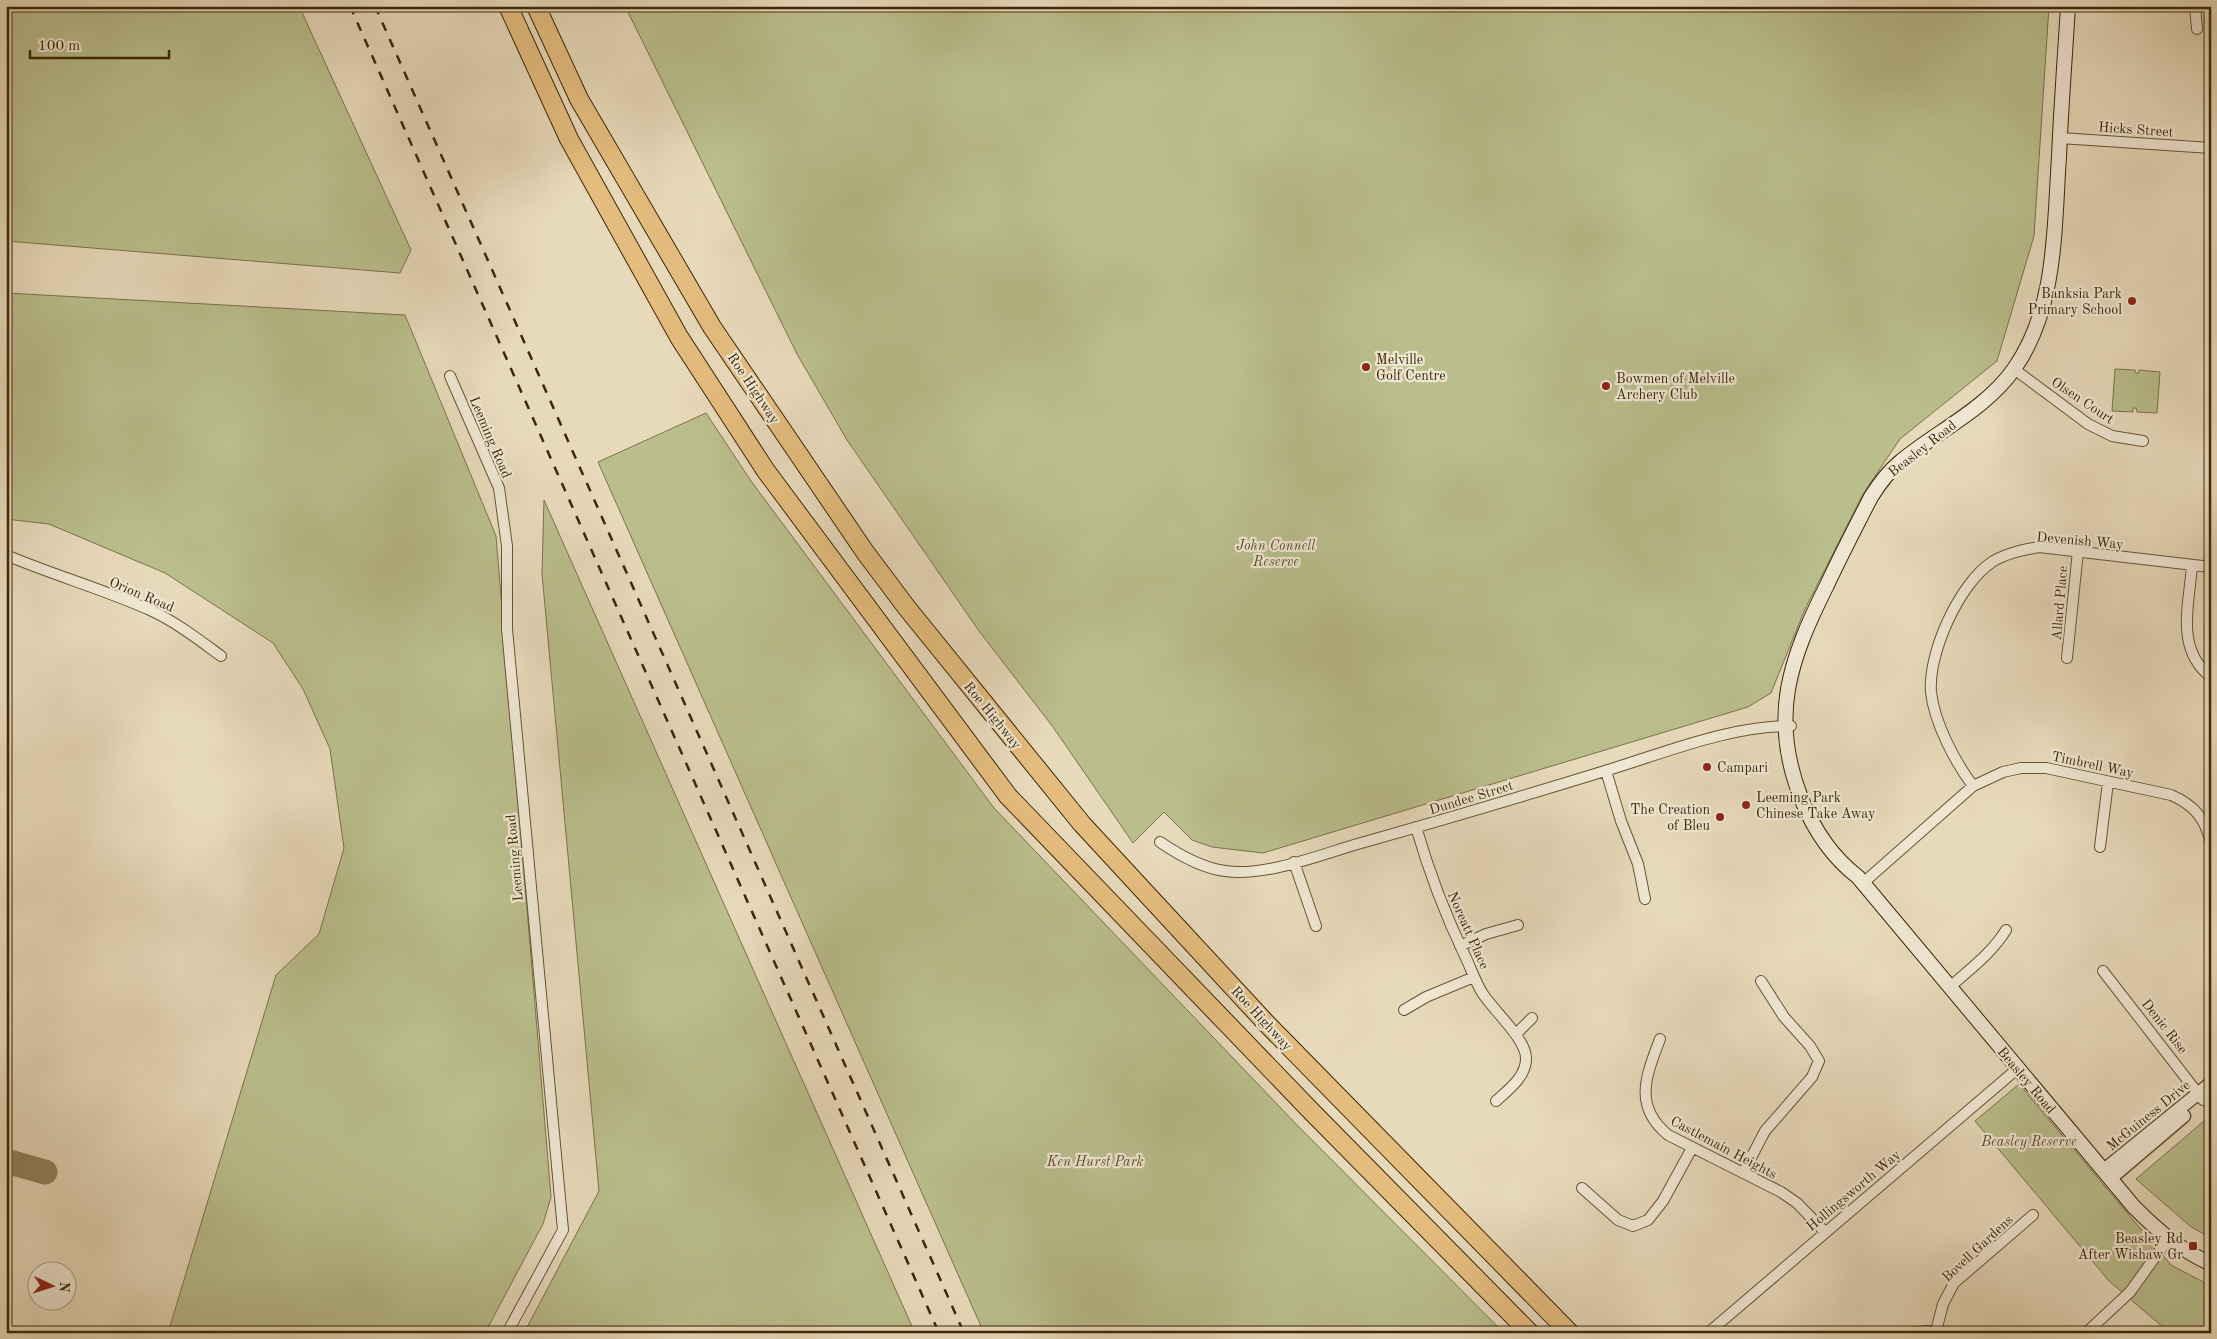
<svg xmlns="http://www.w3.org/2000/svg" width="2217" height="1339" font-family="'Old Standard TT',serif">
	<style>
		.green { fill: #babe8d; stroke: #7b724a }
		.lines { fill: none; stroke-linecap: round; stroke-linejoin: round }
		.taxiway { stroke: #928060; stroke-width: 25 }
		.minor-casing { stroke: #675433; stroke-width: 12 }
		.tertiary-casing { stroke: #675433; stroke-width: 15 }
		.secondary-casing { stroke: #3c2706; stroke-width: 16 }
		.motorway-casing { stroke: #3c2706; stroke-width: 20 }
		.minor { stroke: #efe7d3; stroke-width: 10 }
		.tertiary { stroke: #efe7d3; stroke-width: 12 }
		.secondary { stroke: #efe7d3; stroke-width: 14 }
		.motorway { stroke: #e4bd7e; stroke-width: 18 }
		.rail { stroke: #3c2706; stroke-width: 2.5; stroke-dasharray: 9 9; stroke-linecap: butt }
		.poi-dot { fill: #8f2418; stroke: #efe7d3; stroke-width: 2 }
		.labels { text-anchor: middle; stroke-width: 4.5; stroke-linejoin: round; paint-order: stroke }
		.street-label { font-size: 14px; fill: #3c2706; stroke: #efe7d3 }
		.poi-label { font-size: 14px; fill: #3c2706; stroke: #efe7d3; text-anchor: start }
		.park-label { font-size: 14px; font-style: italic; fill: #5c4d28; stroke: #efe7d3 }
	</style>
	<rect width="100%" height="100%" fill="#e7dabb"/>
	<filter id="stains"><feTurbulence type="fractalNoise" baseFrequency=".004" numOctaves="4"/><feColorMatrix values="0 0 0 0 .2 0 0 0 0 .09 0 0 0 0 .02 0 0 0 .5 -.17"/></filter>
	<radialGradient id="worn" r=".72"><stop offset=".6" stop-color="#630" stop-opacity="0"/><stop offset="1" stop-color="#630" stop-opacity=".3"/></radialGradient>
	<path class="green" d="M6,6h293l112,244 -11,23 -394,-32z
		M625,6h1424l-15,230 -37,125 -97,78 -37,55 -58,115 -34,84 -23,14 -485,146 -51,-6 -20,-7 -28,-28 -31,31 -80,-116 -74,-96 -132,-191 -50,-86z
		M6,293l399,22 91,221 55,661 -8,27 -58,109h-317l108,-358 43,-41 25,-86 -14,-99 -27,-60 -30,-46 -108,-70 -116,-49 -43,-5z
		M2115,369l20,1 1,3h3v-3l21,2 -3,41 -20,-1 -1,-4h-3v4l-21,-1z
		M706,413l45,68 243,327 304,318 206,207h-520l-386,-871z
		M544,500l371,833h-391l75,-142 -57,-617z
		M2019,1084l152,181 40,21v47h-41l-61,-52 -134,-160z
		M2211,1115v123l-21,-12 -54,-47z
		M6,1325l33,8h-33z"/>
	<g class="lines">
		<path class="taxiway" d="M6,1161l39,11"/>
		<g class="minor-casing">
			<path id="minor" d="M2195,6l2,23
				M2060,138l151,10
				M2014,369l74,55 24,12 31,5
				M450,376l49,112 8,58v83l56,601 -56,103
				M6,555c47,20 97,34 144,55 26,12 48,29 71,46
				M2192,566c-3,39 -17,83 19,111
				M2067,658l11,-107
				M1606,771l15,50 17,43 7,35
				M1973,786c-18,-24 -39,-64 -42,-94 -3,-39 28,-108 61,-130 14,-9 31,-12 47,-15l172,20
				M1416,827c13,45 29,87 49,129 6,12 10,26 18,38 11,17 44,46 43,65 0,18 -18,31 -30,42
				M1160,842c19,13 42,26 65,29 38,6 93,-15 129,-26 85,-24 170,-49 254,-75 59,-18 121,-44 183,-44
				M2100,847l8,-65
				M1294,862l22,64
				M1863,883l110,-97 30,-14 18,-4h25l125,27c23,10 34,23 40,48
				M1460,946l26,-12 32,-9
				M2103,971l100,129
				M1950,987c20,-18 42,-34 56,-57
				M1404,1010l22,-13 48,-20
				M1516,1034l16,-16
				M1660,1039c-14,37 -27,67 8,96l113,57 16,11 28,29
				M1743,1173l22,-42 47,-54 7,-16 -9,-15 -26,-29 -23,-36
				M1582,1188l36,32 15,6 15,-6 15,-19 29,-53
				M1936,1331l7,-27 11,-21 79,-68
				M1708,1333l309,-264
				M1907,1333l21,-2 10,2
				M2086,1333l44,-41 38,-53"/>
		</g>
		<g class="tertiary-casing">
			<path id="tertiary" d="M2104,1170l107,-87
				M2110,1179l74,-63"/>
		</g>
		<g class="secondary-casing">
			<path id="secondary" d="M2068,6c-3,51 -7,101 -9,151 -5,72 -2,151 -45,212 -29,41 -77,62 -114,93 -12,10 -21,22 -29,35 -15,29 -30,58 -44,88 -37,74 -58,131 -26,213 12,30 31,59 57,79l276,330c25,25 45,42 77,57"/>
		</g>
		<g class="motorway-casing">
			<path id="motorway" d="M508,6l61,133 110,198 87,134 242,325 304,316 218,221
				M536,6l43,93 133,228 153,225 42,56 175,216 184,199 304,310"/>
		</g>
		<use href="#minor" class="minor"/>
		<use href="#tertiary" class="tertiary"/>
		<use href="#secondary" class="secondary"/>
		<use href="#motorway" class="motorway"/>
		<path class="rail" d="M350,6l589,1327
			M375,6l589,1327"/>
	</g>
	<g class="poi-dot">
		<circle cx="2132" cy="301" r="5"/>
		<circle cx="1366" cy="367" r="5"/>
		<circle cx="1606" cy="386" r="5"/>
		<circle cx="1707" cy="767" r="5"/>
		<circle cx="1746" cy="805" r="5"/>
		<circle cx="1720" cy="817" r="5"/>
		<rect x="2188" y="1241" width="10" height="10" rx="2.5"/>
	</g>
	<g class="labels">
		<g class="street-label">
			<text transform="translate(2136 129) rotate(4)" y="5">Hicks Street</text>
			<text transform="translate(754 388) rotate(56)" y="5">Roe Highway</text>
			<text transform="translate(2083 400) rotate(34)" y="5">Olsen Court</text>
			<text transform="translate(491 437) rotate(67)" y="5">Leeming Road</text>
			<text transform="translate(1922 448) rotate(-38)" y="5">Beasley Road</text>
			<text transform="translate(2080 540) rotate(5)" y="5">Devenish Way</text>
			<text transform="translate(142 594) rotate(23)" y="5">Orion Road</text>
			<text transform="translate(2059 603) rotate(-85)" y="5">Allard Place</text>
			<text transform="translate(993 715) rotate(51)" y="5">Roe Highway</text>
			<text transform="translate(2093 764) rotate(12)" y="5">Timbrell Way</text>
			<text transform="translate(1471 797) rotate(-17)" y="5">Dundee Street</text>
			<text transform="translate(514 858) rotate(-95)" y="5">Leeming Road</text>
			<text transform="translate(1469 930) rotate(66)" y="5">Noreatt Place</text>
			<text transform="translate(1262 1018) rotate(47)" y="5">Roe Highway</text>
			<text transform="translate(2165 1026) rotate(52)" y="5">Denic Rise</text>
			<text transform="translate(2027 1080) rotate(50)" y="5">Beasley Road</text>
			<text transform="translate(2148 1115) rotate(-39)" y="5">McGuiness Drive</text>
			<text transform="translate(1724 1147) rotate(28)" y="5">Castlemain Heights</text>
			<text transform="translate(1853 1190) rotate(-40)" y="5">Hollingsworth Way</text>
			<text transform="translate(1977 1248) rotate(-43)" y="5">Bovell Gardens</text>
		</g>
		<g class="poi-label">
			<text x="2122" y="298" text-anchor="end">Banksia Park<tspan x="2122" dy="16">Primary School</tspan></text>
			<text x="1376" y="364">Melville<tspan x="1376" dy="16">Golf Centre</tspan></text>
			<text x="1616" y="383">Bowmen of Melville<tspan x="1616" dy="16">Archery Club</tspan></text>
			<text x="1717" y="772">Campari</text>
			<text x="1756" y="802">Leeming Park<tspan x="1756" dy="16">Chinese Take Away</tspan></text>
			<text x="1710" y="814" text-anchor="end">The Creation<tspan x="1710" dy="16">of Bleu</tspan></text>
			<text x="2183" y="1243" text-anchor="end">Beasley Rd<tspan x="2183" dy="16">After Wishaw Gr</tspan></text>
		</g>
		<g class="park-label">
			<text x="1276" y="550">John Connell<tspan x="1276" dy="16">Reserve</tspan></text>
			<text x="2029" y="1146">Beasley Reserve</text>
			<text x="1095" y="1166">Ken Hurst Park</text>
		</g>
	</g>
	<rect width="2217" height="1339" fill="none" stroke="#e7dabb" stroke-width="25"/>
	<rect x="8" y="8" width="2202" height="1324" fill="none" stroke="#3c2706" stroke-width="2.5"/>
	<rect x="12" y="12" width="2192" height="1314" fill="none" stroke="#3c2706"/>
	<g transform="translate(52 1286) rotate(94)"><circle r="24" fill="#efe7d3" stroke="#a79a81"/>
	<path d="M0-4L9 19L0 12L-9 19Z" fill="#8f2418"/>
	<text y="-8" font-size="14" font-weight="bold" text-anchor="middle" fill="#3c2706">N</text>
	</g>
	<path d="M30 50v8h139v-8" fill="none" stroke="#3c2706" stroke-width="2.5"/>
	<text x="38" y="50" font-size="15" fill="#3c2706" stroke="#efe7d3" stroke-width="4" paint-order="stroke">100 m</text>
	<rect width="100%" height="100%" filter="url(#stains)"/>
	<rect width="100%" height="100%" fill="url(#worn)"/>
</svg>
